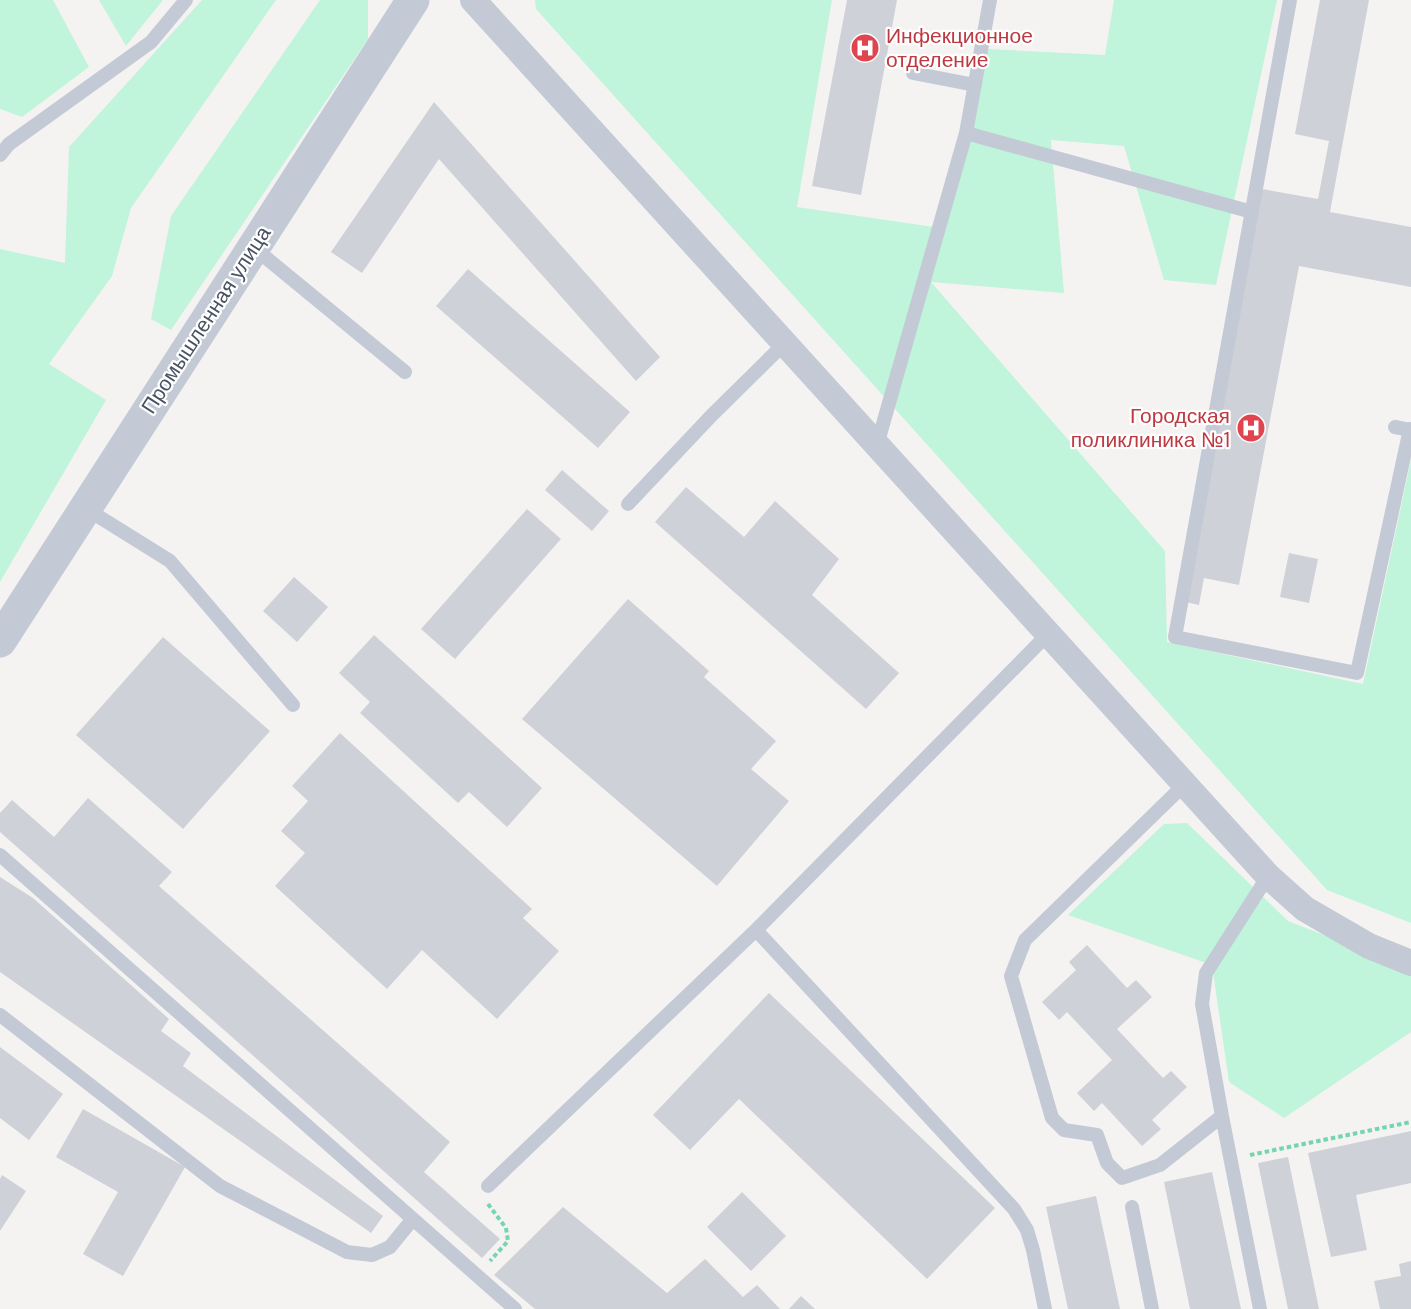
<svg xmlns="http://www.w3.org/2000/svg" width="1411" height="1309" font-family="'DM Sans',sans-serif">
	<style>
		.green { fill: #c0f4db }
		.building { fill: #ced1d8 }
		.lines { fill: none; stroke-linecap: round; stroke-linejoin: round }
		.path { stroke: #74d5b2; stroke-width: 4; stroke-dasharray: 4.5 3; stroke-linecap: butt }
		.service { stroke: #c3cad5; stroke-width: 14 }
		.minor { stroke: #c3cad5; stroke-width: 26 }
		.tertiary { stroke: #c3cad5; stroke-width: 33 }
		.labels { text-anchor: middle; stroke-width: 4.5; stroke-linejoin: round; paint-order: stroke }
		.health-label { font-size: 21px; fill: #be3a42; stroke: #fff; text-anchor: start }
		.street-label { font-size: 21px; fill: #485262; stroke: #fff }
	</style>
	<rect width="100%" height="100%" fill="#f5f3f2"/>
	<path class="green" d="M0,0h53l36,67 -67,50 -22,-8z
		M99,0h64l-37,46z
		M202,0h74l-145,208 -19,68 -63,88 57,36 -106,182v-333l65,14 4,-116z
		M320,0h48v39l-197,291 -20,-11 20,-103z
		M535,0h297l-35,207 137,20 53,-178 118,6 9,-55h163l-61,285 -52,-5 -40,-134 -73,-6 13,153 -133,-11 234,269 2,91 196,42 48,-224v463l-84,-33 -791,-881z
		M1187,823l101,98 123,48v63l-127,86 -55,-36 -17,-117 -144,-50 96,-91z"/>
	<path class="building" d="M847,0h50l-36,195 -49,-9z
		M1320,0h49l-39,212 81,15v60l-112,-21 -60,319 -35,-7 -5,27 -14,-3 77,-413 56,10 11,-58 -34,-7z
		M434,102l226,255 -24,24 -197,-222 -77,114 -31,-21z
		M468,269l162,143 -32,36 -162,-142z
		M562,470l47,41 -17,20 -47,-41z
		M686,487l58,50 31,-36 64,58 -27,36 87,78 -33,36 -211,-187z
		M527,509l34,30 -106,120 -34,-30z
		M1289,553l29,6 -9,44 -29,-6z
		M294,577l34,30 -31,35 -34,-31z
		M628,599l81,72 -5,6 72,64 -25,28 38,32 -72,85 -195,-167z
		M374,635l168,153 -35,39 -38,-35 -11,11 -98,-90 10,-11 -31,-29z
		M163,637l107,94 -87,98 -107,-94z
		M340,733l192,176 -9,9 36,33 -62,68 -75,-69 -35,39 -112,-103 30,-33 -24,-22 27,-30 -16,-15z
		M88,798l84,74 -13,14 291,256 -26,30 76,67 -18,19 -482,-426v-19l12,-13 42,37z
		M0,877l33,21 136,121 -8,12 30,22 -8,13 200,150 -12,17 -371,-261z
		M1087,945l40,43 9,-8 16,17 -35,32 46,49 8,-7 16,16 -35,33 9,9 -19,17 -40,-43 -8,8 -17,-18 35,-33 -45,-48 -8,8 -17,-18 34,-32 -7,-8z
		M769,993l226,215 -68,71 -188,-180 -49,51 -37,-35z
		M0,1047l63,47 -34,46 -29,-22z
		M83,1109l102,58 -62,109 -40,-22 35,-62 -62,-35z
		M1411,1131v52l-55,12 11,55 -36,7 -23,-104z
		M1288,1157l31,152h-31l-30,-146z
		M1212,1172l29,137h-51l-26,-127z
		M2,1175l24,16 -26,40v-52z
		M742,1192l44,44 -35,35 -44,-44z
		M1096,1196l24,113h-52l-22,-102z
		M563,1207l104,86 38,-34 38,38 14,-12 23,24h-245l-41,-34z
		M1411,1261v48h-31l-6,-28 27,-5 -2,-12z
		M801,1296l14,13h-26z"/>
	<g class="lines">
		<path class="path" d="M1250,1155l161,-33
			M488,1204l18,24 2,13 -18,20"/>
		<path class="service" d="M1290,0l-115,637 182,36 53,-244
			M913,73l62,12
			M966,133l286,79
			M0,155l9,-11 142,-102 35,-42
			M253,247l152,125
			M1395,427l16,3
			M877,445l89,-312 24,-133
			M628,504l83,-88 74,-73
			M85,508l85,53 123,144
			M1184,785l-159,155 -14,36 41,142 12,12 33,5 10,28 15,15 38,-13 62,-49 -20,-112 4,-31 62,-97
			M0,855l515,454
			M756,930l258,279 13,21 6,20 12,59
			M0,1015l220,171 127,66 25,3 18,-8 22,-27
			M1222,1116l38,193
			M488,1186l268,-256 291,-295
			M1132,1207l20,102"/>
		<path class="minor" d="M473,0l795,876 37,33 64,37 42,17"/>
		<path class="tertiary" d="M0,641l413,-641"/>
	</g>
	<defs>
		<g id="hospital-disc" transform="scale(1.5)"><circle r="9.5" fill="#e0444e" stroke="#fff"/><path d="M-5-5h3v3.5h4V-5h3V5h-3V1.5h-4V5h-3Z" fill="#fff"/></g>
	</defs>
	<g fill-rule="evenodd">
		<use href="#hospital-disc" x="865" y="48"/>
		<use href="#hospital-disc" x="1251" y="428"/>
	</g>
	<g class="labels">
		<g class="health-label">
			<text x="886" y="43">Инфекционное<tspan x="886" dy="24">отделение</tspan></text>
			<text x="1230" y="423" text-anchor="end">Городская<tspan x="1230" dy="24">поликлиника №1</tspan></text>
		</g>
		<g class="street-label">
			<text transform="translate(206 320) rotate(-57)" y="7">Промышленная улица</text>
		</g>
	</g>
</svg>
